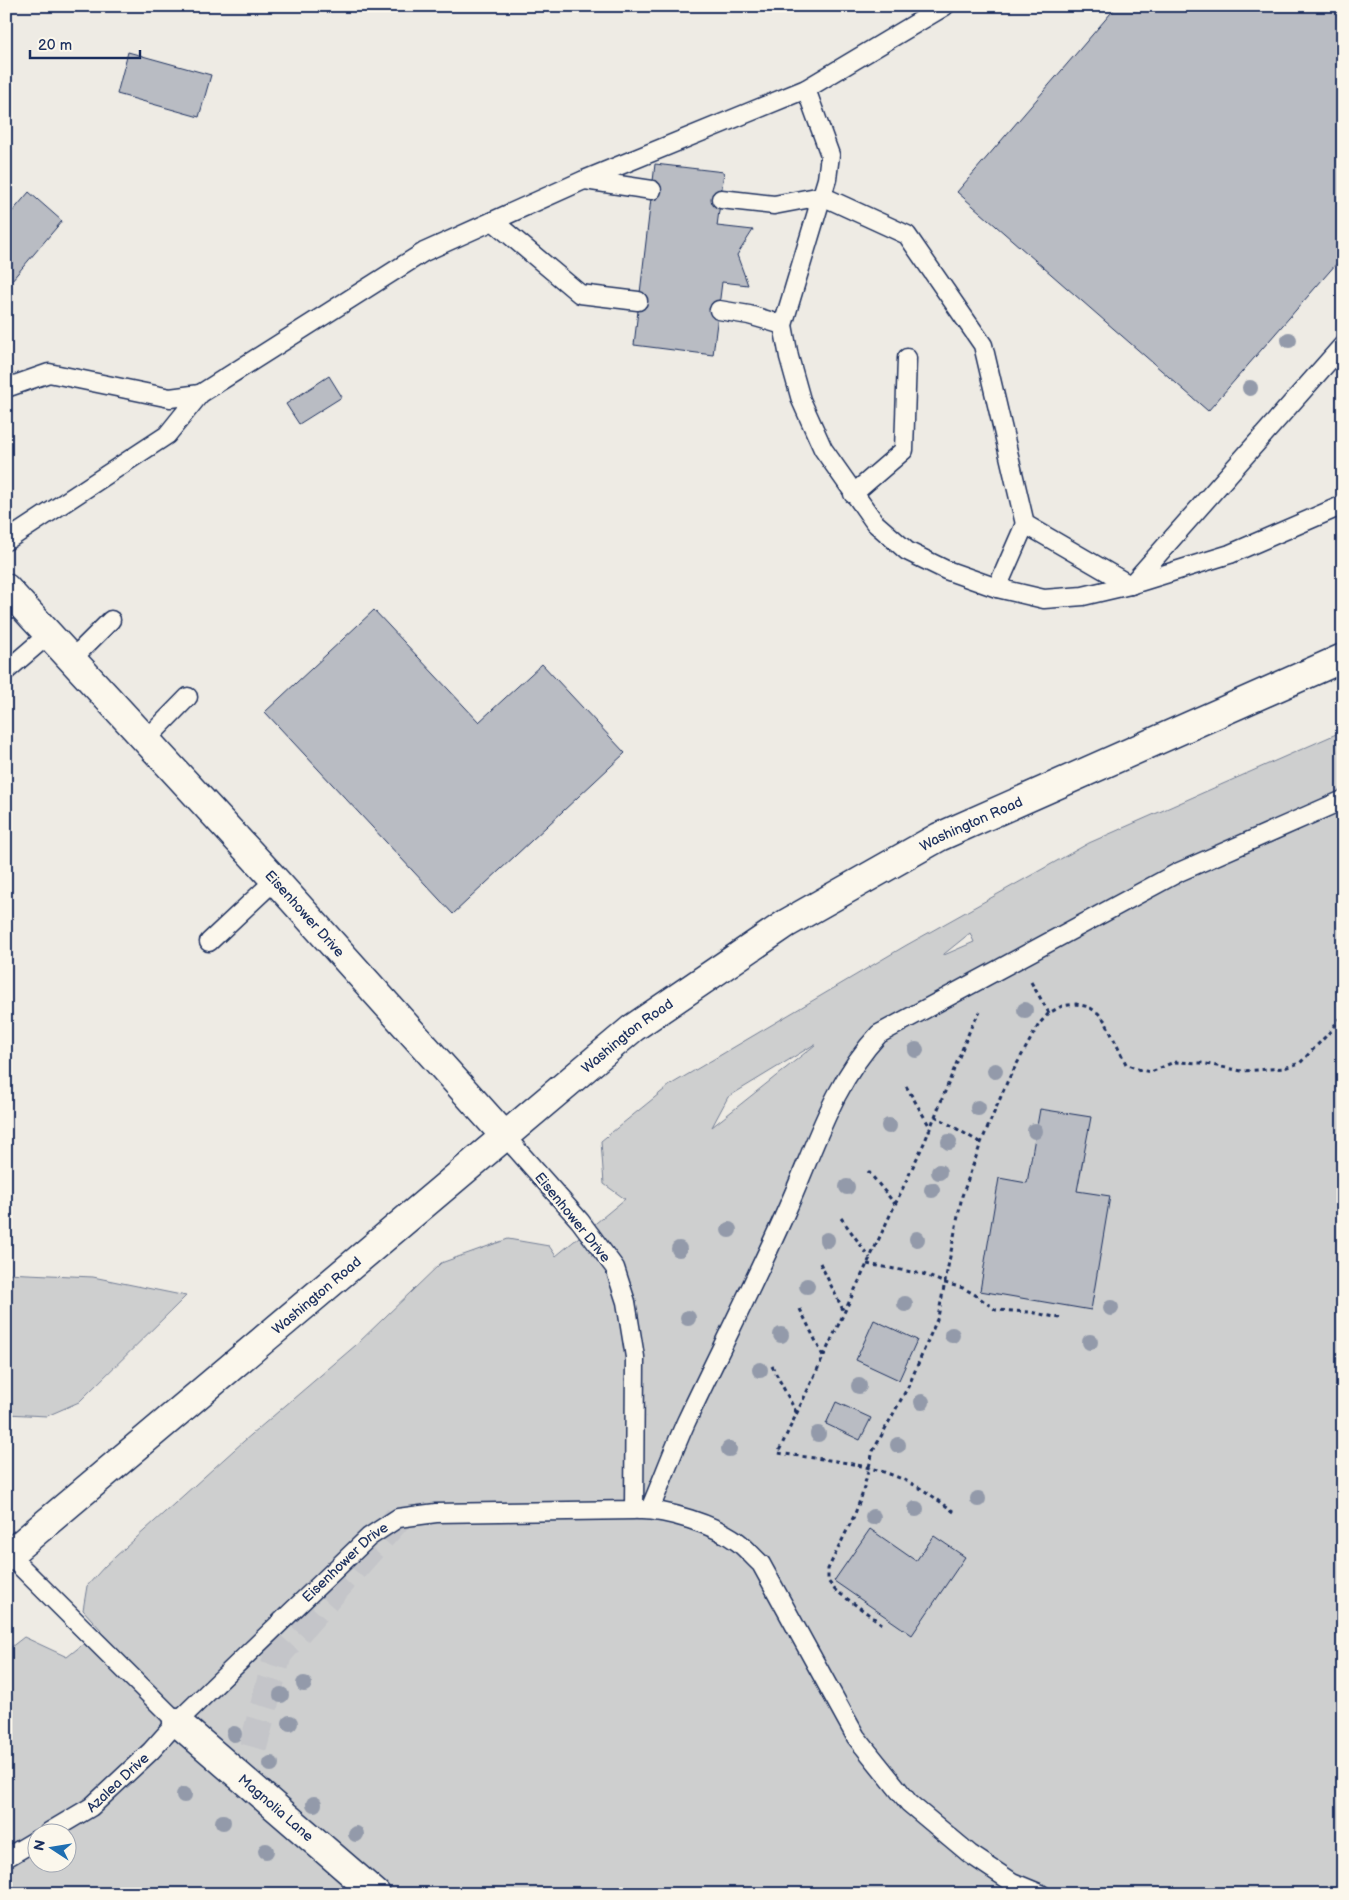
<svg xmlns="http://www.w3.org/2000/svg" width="1349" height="1900" font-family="'Balsamiq Sans',sans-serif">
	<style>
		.green { fill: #cecfcf; stroke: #747f96; fill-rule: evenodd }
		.building { fill: #b9bcc3; stroke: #1b2f5e }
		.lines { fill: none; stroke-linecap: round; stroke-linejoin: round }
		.street-tunnel { stroke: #c4c5c9; stroke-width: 28; stroke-dasharray: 28 14; stroke-linecap: butt }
		.lane-casing { stroke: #1b2f5e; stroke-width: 21 }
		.street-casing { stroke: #1b2f5e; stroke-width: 31 }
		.secondary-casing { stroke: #1b2f5e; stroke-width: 31 }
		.primary-casing { stroke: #1b2f5e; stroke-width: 31 }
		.path { stroke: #1b2f5e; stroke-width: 3; stroke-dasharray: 4 4; stroke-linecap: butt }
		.lane { stroke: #fbf7ec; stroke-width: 18 }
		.street { stroke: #fbf7ec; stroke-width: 28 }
		.secondary { stroke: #fbf7ec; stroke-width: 28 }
		.primary { stroke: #fbf7ec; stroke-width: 28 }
		.tree { fill: #939aaa }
		.labels { text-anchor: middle; stroke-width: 5; stroke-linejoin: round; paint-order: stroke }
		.street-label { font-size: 14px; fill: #1b2f5e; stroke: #fbf7ec }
	</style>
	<rect width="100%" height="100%" fill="#eeebe4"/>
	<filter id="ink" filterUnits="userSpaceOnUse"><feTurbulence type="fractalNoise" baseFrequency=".02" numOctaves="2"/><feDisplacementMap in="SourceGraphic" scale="10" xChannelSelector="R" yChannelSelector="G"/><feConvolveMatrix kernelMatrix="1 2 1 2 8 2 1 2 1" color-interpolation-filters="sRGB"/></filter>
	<g filter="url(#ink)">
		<path class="green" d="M1343,731v1163h-1337v-243l18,-14 43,20 34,-27 -18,-20 4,-24 18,-20 139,-125 112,-96 85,-82 67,-24 41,7 7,10 69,-57 -21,-15 -3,-43 69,-56 235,-139 184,-103zM970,933l4,9 -30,13v-1zM815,1044v1l-103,82 16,-30zM38,1832h30v30h-30z
			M6,1273l87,4 93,19 -107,106 -32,14 -41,-2z"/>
		<path class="building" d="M1117,6h226v250l-135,155 -251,-219z
			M128,52l83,23 -12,42 -82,-23z
			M655,164l69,8 -7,54 36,4 -16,25 11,30 -26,-3 -9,73 -79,-10z
			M29,192l33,29 -56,66v-68z
			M329,376l13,21 -43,27 -13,-20z
			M374,610l105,112 63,-58 83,89 -172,161 -188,-202z
			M1040,1109l51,8 -14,74 33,5 -19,114 -111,-19 19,-113 28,5z
			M874,1320l43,20 -18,40 -43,-20z
			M836,1402l35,16 -11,22 -34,-16z
			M870,1529l46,32 18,-25 31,21 -53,78 -78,-54z"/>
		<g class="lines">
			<path class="street-tunnel" d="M253,1747l25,-93 120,-136"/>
			<g class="lane-casing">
				<g id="lane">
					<path d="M806,89l24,66 -3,24 -44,146 6,32 12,43 22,49 52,74 32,28 39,19 51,18 47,11 39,-3 47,-11 100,-31 113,-49"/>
					<path d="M585,180l67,10"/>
					<path d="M721,199l53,6 48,-9 85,39 76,110 42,179 105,61"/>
					<path d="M493,221l87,73 58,7"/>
					<path d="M719,310l30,5 34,10"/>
					<path d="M6,388l43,-15 121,25 30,-4"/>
					<path d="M853,494l51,-44 3,-92"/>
					<path d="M6,541l161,-106 33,-41 224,-142 160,-72 222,-91 139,-83"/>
					<path d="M1131,585l212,-240"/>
					<path d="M997,588l28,-64"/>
					<path d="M71,660l40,-40"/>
					<path d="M6,671l43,-37"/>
					<path d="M146,740l42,-43"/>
					<path d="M209,942l66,-62"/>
					<path d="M650,1509c12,-28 23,-58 36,-87 34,-72 70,-142 102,-215 27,-60 45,-124 91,-173l300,-162 164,-72"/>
					<path d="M638,1510c28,-1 77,15 100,32 8,6 15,15 23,22l95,173 53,66 61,51 42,28 29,12"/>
					<path d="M9,1555l168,167"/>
					<path id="s1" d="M49,1832l42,-25 60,-56 26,-29 192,-185 29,-19 38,-5 198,-3 1,-153 -9,-55 -11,-34 -35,-47 -76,-86"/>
					<path d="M6,1858l32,-19"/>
				</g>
			</g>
			<g class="street-casing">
				<g id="street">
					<path id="s2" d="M177,1722l199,172"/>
				</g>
			</g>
			<g class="secondary-casing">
				<g id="secondary">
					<path id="s3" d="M6,588l269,292 229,255"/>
				</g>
			</g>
			<g class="primary-casing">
				<g id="primary">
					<path id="s4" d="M6,1557l627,-529 154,-105 152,-86 404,-179"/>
				</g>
			</g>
			<path class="path" d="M1031,982l18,31
				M906,1086l24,41
				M935,1116l46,27
				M868,1171l27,33
				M841,1218l29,40
				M820,1263l24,49
				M867,1264l56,10 22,9 18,5 11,6 22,16 34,2 30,6
				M800,1309l23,47
				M772,1366l24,46
				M954,1512c-17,-13 -33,-25 -52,-33 -38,-17 -84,-20 -124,-26l147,-312 47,-116 8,-13
				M882,1624l-47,-34 -7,-9v-12l26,-53 8,-21 11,-44 36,-66 29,-68 24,-121 19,-53 27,-63 31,-56 10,-11 13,-7 14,-2 13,3 9,6 7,8 21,43 14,6 11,2 23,-10 27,1 41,8 42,-3 16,-5 28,-29 15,-20"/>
			<use href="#lane" class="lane"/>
			<use href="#street" class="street"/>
			<use href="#secondary" class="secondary"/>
			<use href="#primary" class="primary"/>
		</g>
		<g class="tree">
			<circle cx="1289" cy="340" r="8"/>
			<circle cx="1250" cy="388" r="8"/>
			<circle cx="1025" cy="1010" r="8"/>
			<circle cx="916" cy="1050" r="8"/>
			<circle cx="995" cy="1071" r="8"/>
			<circle cx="978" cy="1108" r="8"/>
			<circle cx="889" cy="1126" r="8"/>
			<circle cx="1035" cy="1131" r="8"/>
			<circle cx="949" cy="1142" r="8"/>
			<circle cx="939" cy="1172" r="8"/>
			<circle cx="847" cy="1187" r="8"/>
			<circle cx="932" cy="1190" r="8"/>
			<circle cx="729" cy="1230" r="8"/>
			<circle cx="917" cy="1239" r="8"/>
			<circle cx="827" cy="1240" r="8"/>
			<circle cx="679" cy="1249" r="8"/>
			<circle cx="807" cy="1286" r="8"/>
			<circle cx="905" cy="1304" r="8"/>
			<circle cx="1111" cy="1308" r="8"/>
			<circle cx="688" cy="1318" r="8"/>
			<circle cx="781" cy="1335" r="8"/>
			<circle cx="952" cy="1335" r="8"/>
			<circle cx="1090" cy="1342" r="8"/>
			<circle cx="760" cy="1370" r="8"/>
			<circle cx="859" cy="1386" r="8"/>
			<circle cx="922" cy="1402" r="8"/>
			<circle cx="818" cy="1434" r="8"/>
			<circle cx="898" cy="1445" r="8"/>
			<circle cx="729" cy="1449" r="8"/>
			<circle cx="978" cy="1499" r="8"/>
			<circle cx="916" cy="1509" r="8"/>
			<circle cx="873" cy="1517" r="8"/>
			<circle cx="304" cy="1684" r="8"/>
			<circle cx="281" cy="1695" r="8"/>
			<circle cx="290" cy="1723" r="8"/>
			<circle cx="234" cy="1734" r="8"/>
			<circle cx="271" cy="1764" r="8"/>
			<circle cx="184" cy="1795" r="8"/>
			<circle cx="314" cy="1804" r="8"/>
			<circle cx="223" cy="1822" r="8"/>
			<circle cx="356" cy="1834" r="8"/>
			<circle cx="266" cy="1851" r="8"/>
		</g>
	</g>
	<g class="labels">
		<g class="street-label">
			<text dy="5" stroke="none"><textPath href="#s4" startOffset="1216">Washington Road</textPath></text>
			<text dy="5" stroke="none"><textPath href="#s3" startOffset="442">Eisenhower Drive</textPath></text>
			<text dy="5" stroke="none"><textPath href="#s4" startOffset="811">Washington Road</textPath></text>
			<text transform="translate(573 1217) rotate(51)" y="5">Eisenhower Drive</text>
			<text dy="5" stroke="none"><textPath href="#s4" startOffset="406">Washington Road</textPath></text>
			<text dy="5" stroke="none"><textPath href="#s1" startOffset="402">Eisenhower Drive</textPath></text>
			<text dy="5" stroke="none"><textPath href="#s1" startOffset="85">Azalea Drive</textPath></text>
			<text dy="5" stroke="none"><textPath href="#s2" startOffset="131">Magnolia Lane</textPath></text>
		</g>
	</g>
	<rect width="1349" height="1900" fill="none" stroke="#fbf7ec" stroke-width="25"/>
	<rect x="12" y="12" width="1324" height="1875" fill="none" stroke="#1b2f5e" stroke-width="2" filter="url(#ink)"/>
	<g transform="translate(52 1848) rotate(282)"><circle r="24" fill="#fbf7ec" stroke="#a1a7b3"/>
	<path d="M0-4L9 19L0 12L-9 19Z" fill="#1f6fb2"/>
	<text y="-8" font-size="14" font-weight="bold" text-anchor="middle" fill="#1b2f5e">N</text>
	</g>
	<path d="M30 50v8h110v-8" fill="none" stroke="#1b2f5e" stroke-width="2.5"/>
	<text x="38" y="50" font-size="15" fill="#1b2f5e" stroke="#fbf7ec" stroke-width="4" paint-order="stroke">20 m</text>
</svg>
